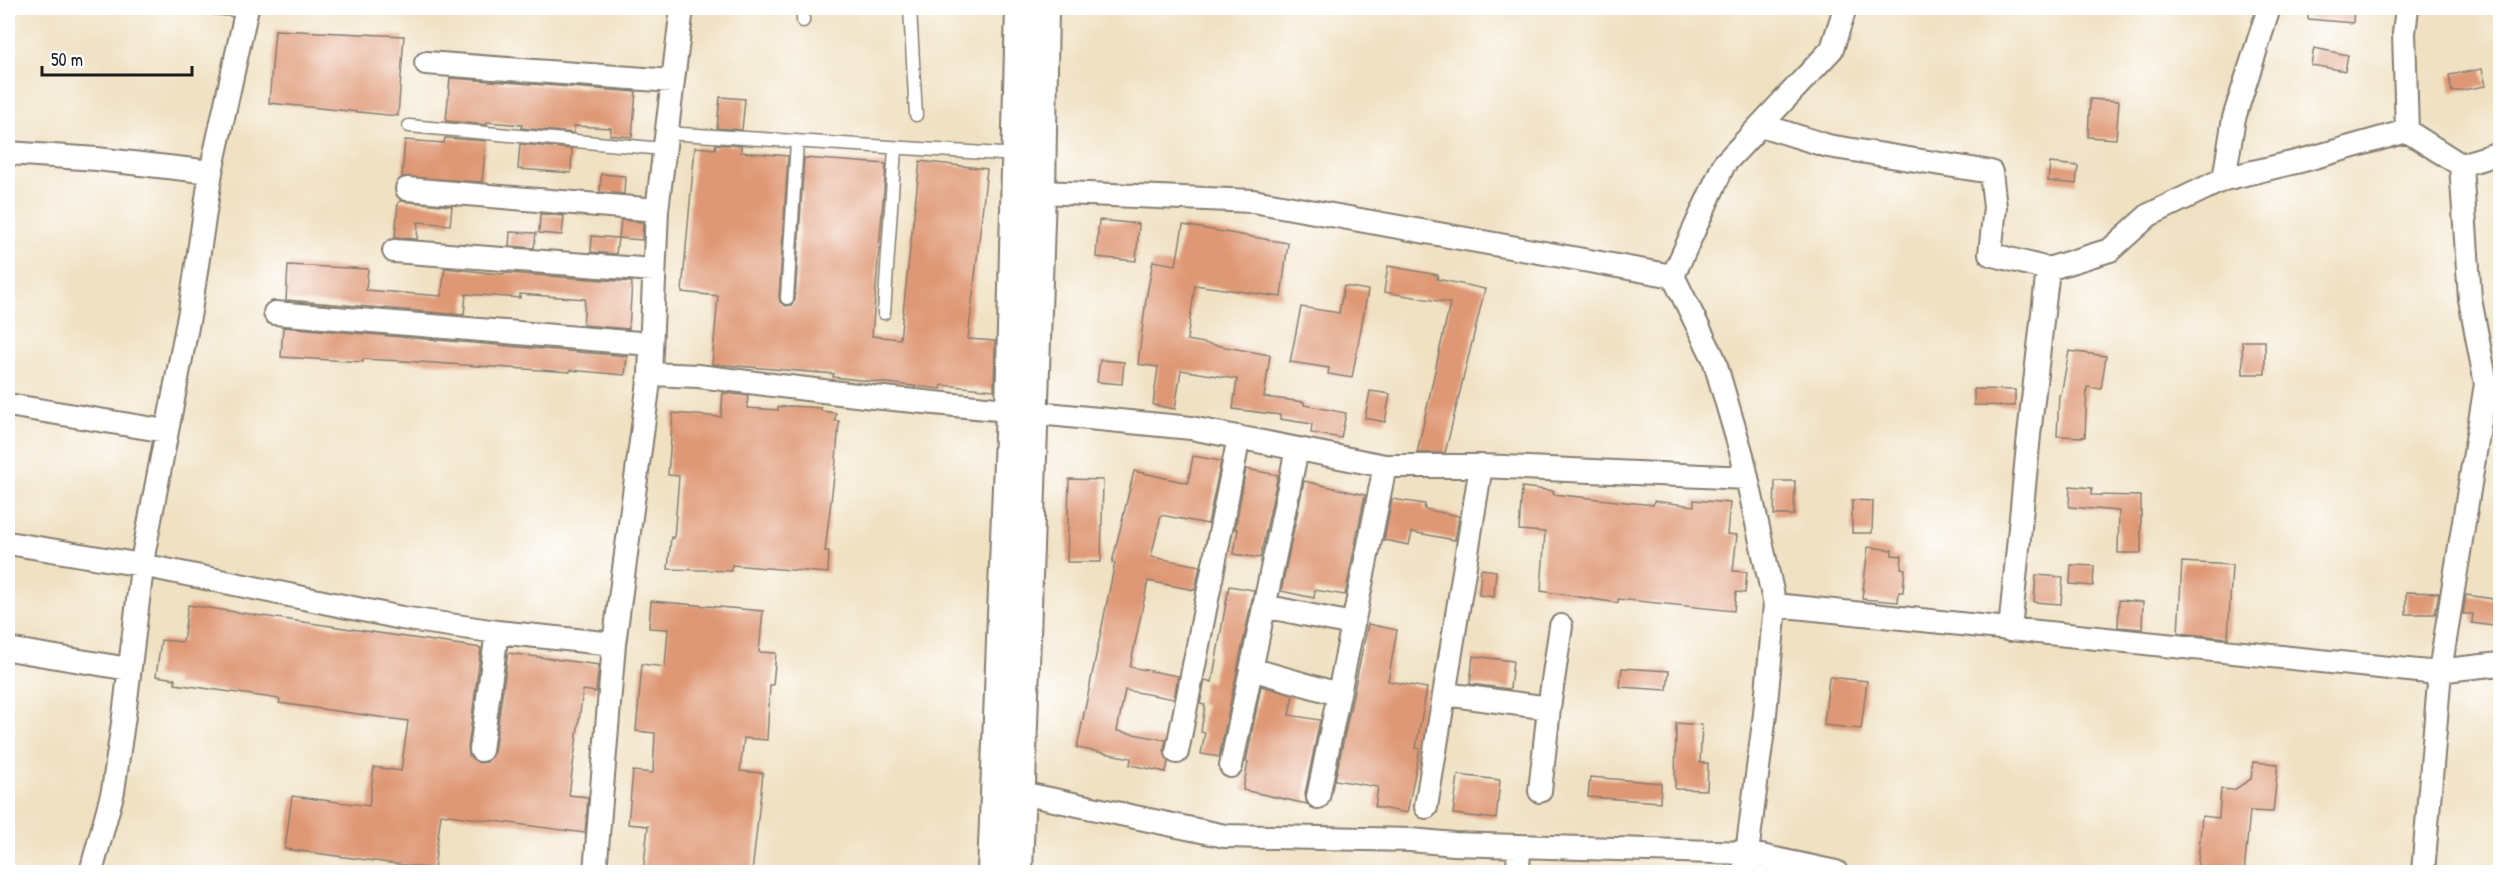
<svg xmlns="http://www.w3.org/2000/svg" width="2508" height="880" font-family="'Patrick Hand',sans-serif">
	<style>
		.building { fill: #df9875 }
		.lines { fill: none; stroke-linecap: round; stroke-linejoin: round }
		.service-casing { stroke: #867e70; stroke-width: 15 }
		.minor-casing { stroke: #867e70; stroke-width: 26 }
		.tertiary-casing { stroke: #867e70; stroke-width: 32 }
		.service { stroke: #fff; stroke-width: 12 }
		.minor { stroke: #fff; stroke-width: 22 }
		.tertiary { stroke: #fff; stroke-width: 28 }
	</style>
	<rect width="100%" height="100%" fill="#fff"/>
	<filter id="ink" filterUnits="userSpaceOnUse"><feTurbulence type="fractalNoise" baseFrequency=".0167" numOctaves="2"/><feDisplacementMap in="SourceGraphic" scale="12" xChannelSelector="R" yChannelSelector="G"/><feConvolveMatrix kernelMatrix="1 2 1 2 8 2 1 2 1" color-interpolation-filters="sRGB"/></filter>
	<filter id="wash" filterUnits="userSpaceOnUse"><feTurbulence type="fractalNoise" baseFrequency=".008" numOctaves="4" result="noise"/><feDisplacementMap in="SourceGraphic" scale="24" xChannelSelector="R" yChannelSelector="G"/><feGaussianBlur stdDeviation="1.35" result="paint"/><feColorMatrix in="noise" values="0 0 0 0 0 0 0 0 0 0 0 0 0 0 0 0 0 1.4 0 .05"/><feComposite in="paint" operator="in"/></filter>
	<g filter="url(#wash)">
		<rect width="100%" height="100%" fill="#f0e1c3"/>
		<g id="blocks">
			<path class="building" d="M2308,8h46l-1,15 -45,-4z
				M275,30l129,6 -6,80 -129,-13z
				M2314,48l34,7 -3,16 -34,-6z
				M2482,69l4,17 -34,6 -3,-17z
				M450,78l186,14 -4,45 -22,-2 1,-7 -37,-2v7l-53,-5 1,-3 -35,-3v3l-41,-4z
				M720,97l25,2 -3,31 -25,-2z
				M2090,99l29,2 -3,38 -28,-2z
				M445,138l41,3 -4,41 -80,-5 3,-37 39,3z
				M520,144l52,5 -1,24 -53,-4z
				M716,144l25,2v6l47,4 -9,141 1,5 6,4 5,-1 4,-6 9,-141 82,6 -14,172 28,3 20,-178 67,8 -19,170 27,2 -1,49 -52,-5 -1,4 -108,-12 1,-3 -122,-10 6,-68 -36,-4 13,-145 20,2z
				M2050,163l28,3 -2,18 -28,-3z
				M601,174l24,2 -1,18 -24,-2z
				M400,201l52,5 -2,19 -32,-3 -1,17 -22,-1 3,-35z
				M540,214l24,2 -2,19 -23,-2z
				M621,220l22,2 -1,18 -23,-2z
				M1099,220l40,4 -3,37 -40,-4z
				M1183,225l105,18 -7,54 -86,-12 -8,55 83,15 -6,42 40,5v3l42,8 -5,25 -30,-5 1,-9 -32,-5v-4l-47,-6 4,-30 -56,-9 -6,39 -22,-4 5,-38 -20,-3 8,-65 7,-38 23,4z
				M510,232l26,1 -2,15 -25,-2z
				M592,236l26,2 -2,16 -25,-2z
				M288,265l80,4 -2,21 75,6 4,-28 54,6 8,-1 125,9 -3,47 -46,-4 2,-26 -65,-5v4l-54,-4 -2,21 -178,-15z
				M1388,266l50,9 -1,4 48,10 -40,164h-28l33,-150 -66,-11z
				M1344,286l24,4 -16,88 -24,-4 1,-6 -39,-6 11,-55 38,6z
				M283,327l344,29 -2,19 -55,-5v2l-167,-11 -40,-2v3l-82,-5z
				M2242,341h23v33h-22z
				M2069,351l37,5 -5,33 -14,-2 -2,50 -28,-1 2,-41h2z
				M1100,360l24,2 -2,22 -25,-2z
				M1974,389l41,1v16l-41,-1z
				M1370,391l20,3 -5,28 -20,-4z
				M723,393l25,3 -1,12 31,2v-3l12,-1 31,2v3l15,2 -1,8h4l-3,39 -11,91h4l-1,22 -96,-8 -1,6 -63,-2 3,-32 3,1 5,-62 -11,-1 5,-62 48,4z
				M1193,456l28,5 -13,63 -47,-9 -10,42 49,9 -5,24 -47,-9 -18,86 48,9 -4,23 -49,-9 -8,41 49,9 -2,10 4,12 -2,10 -36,-7 1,-7 -54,-10 38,-185h-3l22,-92 54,12z
				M1246,469l32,6 -18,83 -26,-4 4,-25h-3z
				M1069,479l34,1 -2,82h-34z
				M1304,481l61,14 -20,100 -30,-5 -1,8 -33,-7z
				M1775,481h20l-1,34h-20z
				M2070,486l22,2 -1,7 50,1v57h-23l1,-42 -50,-4z
				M1522,487l32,4 -1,3 100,11 1,-4 40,5v-6l36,3 -3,31 10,1 -4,36 14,1 -2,21 -9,-1 -2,19 -116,-12v4l-77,-12 4,-59 -26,-2z
				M1392,499l33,5 -1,5 35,7 -4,24 -43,-8 -3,13 -25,-5z
				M1852,500l21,1 -1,32h-20z
				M1868,547l24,3v5l10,1 -1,12 4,1 -2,23h-4l-1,10 -36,-3z
				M2182,562l50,3 -4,73 -50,-5z
				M2071,565l23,1 -1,20 -23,-2z
				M1481,569l15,2 -2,26 -15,-2z
				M2036,575l27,2 -2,27 -27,-2z
				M1229,586l25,4 -35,167 -18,-3 4,-21 -4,-1 4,-27 -5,-1 5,-24 7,2z
				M2406,592l33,1 -4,21h-29z
				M2466,595l34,5v27l-28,-4 1,-9h-10z
				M2119,600l24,2 -1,27 -24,-2z
				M651,601l112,10 -4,41 17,1 -3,32h-3l-3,55 -23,-2 -4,33 23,2 -11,100h-109l5,-47 -20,-2 5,-53 20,2 2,-40 -19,-2 6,-67 23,3 3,-38 -19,-1z
				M188,605l293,43 -13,100 1,8 10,7 8,-1 7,-10 14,-99 91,12 -3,27 -13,-2 -14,105 19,2 -3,36 -144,-19 -7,55 -149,-20 7,-53 77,10 5,-39 27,4 7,-50 -129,-18 1,-4 -105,-15v-5l-19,-3 5,-36 22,2z
				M1368,624l29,6 -9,51 39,7 -11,60 4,1 -13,64 -32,-6 3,-20 -43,-7z
				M1473,656l40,5 -3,28 -40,-5z
				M1622,668l47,3 -2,19 -47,-3z
				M1829,677l38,4 -6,48 -37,-4z
				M1261,686l32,9 -4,20 31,5 -15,74 2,10 -64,-14 5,-28h-2z
				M1676,723l26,2 -2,38h8l-1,27 -32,-1z
				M2253,762l25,2 -5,48 -23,-1 -6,62h-47l5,-57 17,2 2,-29 13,1 17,-11z
				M1458,775l42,5 -4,39 -43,-5z
				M1590,777l71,6 -1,19 -72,-5z"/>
		</g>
	</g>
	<g filter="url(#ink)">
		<use href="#blocks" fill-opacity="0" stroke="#867e70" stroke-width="1.5"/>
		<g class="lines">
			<g class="service-casing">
				<path id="service" d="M215,8l32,3
					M803,8v13
					M910,8l6,107
					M409,126l254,23
					M665,133l352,22
					M787,298l10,-156
					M884,313l11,-164"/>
			</g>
			<g class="minor-casing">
				<path id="minor" d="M682,8l-25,202 -7,164 48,2 175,21 318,31 194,38h96l266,12
					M426,63l246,18
					M1761,125l67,21 163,26 4,35 -5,47 58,15 62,-19 39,-35 75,-36 10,-61 35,-110
					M2407,131l-3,-98 3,-25
					M8,153l89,6 114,13
					M2224,179l80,-19 103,-29 54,34
					M407,189l250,21
					M1041,192l212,9 420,75 51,-112 108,-115 13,-41
					M394,251l260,19
					M275,313l376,31
					M8,405l158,26
					M8,543l134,22 260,53 95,14 117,12
					M1775,605l653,67 72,-8
					M1264,606l88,18
					M2010,630l19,-195 19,-166
					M8,649l121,20
					M1251,669l87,25
					M1445,694l104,14 -9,83
					M1549,708l12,-82
					M481,750l16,-118
					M1177,752l62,-315
					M1231,766l66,-317
					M1021,793l204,43 186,4 43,4 293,9 18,-139 10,-109 -33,-150 -28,-96 -41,-83
					M1318,797l67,-331
					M1426,807l55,-341
					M91,872l22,-81 11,-75 20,-165 46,-240 21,-139 36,-164
					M595,872l19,-228 36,-270
					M1518,872l1,-26
					M1744,872l3,-19 89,19
					M2423,872l17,-201 46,-287 -16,-85 -9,-134 39,-12"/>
			</g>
			<g class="tertiary-casing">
				<path id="tertiary" d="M992,872l18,-462 10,-402
					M1018,872l23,-680 3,-184"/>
			</g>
			<use href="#service" class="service"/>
			<use href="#minor" class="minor"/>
			<use href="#tertiary" class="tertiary"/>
		</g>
	</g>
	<rect width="2508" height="880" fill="none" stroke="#fff" stroke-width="30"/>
	<path d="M42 66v9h150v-9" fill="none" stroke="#1c1c1c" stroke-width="3"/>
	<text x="51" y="66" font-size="18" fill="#1c1c1c" stroke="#ffffff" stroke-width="4.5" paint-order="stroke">50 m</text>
</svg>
